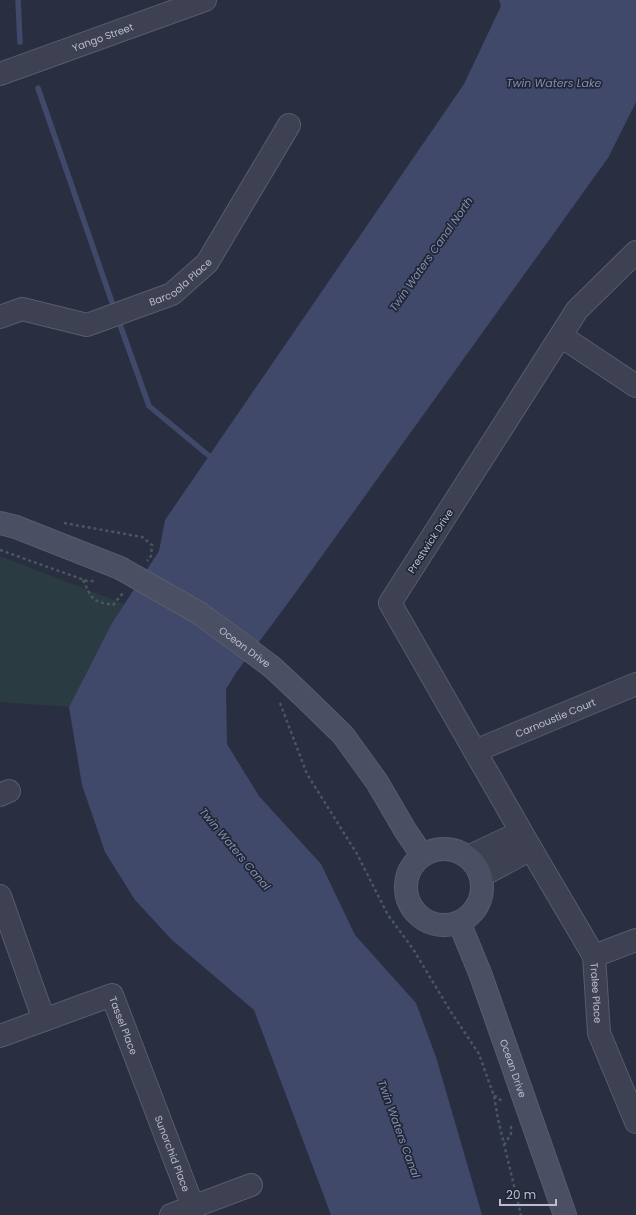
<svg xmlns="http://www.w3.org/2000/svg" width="636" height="1215" font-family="Poppins,sans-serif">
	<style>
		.green { fill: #2b3b42 }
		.water { fill: #404969 }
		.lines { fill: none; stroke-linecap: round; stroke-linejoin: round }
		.stream { stroke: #404969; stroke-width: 5.5 }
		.street-casing { stroke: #585c6b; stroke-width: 24 }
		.secondary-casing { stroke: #585c6b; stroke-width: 24 }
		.path { stroke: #49585f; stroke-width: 2.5; stroke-dasharray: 3 3; stroke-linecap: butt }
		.street { stroke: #3d4151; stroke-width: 22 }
		.secondary { stroke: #4b4f63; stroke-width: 22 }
		.secondary-bridge-casing { stroke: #585c6b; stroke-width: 24; stroke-linecap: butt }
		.secondary-bridge { stroke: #4b4f63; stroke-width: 22 }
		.labels { text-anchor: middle; stroke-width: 3.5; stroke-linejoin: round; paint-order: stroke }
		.street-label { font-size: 10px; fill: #babdcb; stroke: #212636 }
		.water-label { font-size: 11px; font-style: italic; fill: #848eb0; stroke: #212636 }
	</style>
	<rect width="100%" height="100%" fill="#292e41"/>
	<path class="green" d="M0,556l124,48 -12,19 -43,84 -69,-5z"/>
	<path class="water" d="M499,0h137v102l-28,56 -312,434 -60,81 -10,16 1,55 32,52 62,68 34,71 61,68 20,54 46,158h-151l-77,-205 -82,-70 -37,-40 -30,-48 -23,-67 -13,-78 43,-84 47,-72 6,-31 299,-436 37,-78z"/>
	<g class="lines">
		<path class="stream" d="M18,0l2,42
			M38,88l77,223
			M118,319l31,87 65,54"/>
		<g class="street-casing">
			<g id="street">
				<path id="s1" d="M0,74l205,-74"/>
				<path id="s2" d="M636,252l-59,58 -187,293 141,246 63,107 5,77 37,89"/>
				<path id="s3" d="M0,317l22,-8 65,16 85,-31 35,-31 82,-138"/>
				<path d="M561,336l75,50"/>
				<path id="s4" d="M475,751l161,-67"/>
				<path d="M0,795l9,-4"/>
				<path d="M468,857l53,-25"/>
				<path d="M481,876l50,-27"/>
				<path d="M0,896l44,124"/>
				<path d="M594,956l42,-16"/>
				<path id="s5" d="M0,1036l112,-41 81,212"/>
				<path d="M171,1215l80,-30"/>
			</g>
		</g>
		<g class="secondary-casing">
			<g id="secondary">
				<path d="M0,523l16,4 104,41"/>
				<path d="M272,667l30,28 41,40 34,47 28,48 17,25"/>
				<circle cx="444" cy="887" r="38"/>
				<path id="s6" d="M459,922l21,51 85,242"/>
			</g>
		</g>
		<path class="path" d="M64,523l78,14 10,8 -1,11 -4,5
			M0,550l87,31h9
			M83,580c9,19 8,21 30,25l11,-13
			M280,703l27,71 50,80 31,61 25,34 38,63 28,42 15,42 4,23 23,96
			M494,1096l4,1 5,6
			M504,1145l7,-11v-8"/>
		<use href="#street" class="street"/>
		<use href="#secondary" class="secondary"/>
		<g class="secondary-bridge-casing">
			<g id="secondary-bridge">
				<path id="s7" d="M120,568l79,45 37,27 36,27"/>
			</g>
		</g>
		<use href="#secondary-bridge" class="secondary-bridge"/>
	</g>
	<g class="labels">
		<g class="street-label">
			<text dy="4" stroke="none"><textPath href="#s1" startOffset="109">Yango Street</textPath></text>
			<text dy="4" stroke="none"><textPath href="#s3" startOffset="194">Barcoola Place</textPath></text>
			<text transform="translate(430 541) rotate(-57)" y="4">Prestwick Drive</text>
			<text dy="4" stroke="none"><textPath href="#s7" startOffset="148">Ocean Drive</textPath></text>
			<text dy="4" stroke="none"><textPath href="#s4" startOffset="87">Carnoustie Court</textPath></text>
			<text dy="4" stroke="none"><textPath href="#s2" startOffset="875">Tralee Place</textPath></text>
			<text dy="4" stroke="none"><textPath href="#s5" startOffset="152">Tassel Place</textPath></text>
			<text dy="4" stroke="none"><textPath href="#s6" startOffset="156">Ocean Drive</textPath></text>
			<text dy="4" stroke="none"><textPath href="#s5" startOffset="289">Sunorchid Place</textPath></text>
		</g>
		<g class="water-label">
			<text x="554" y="87">Twin Waters Lake</text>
			<text transform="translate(431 254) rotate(-55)" y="4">Twin Waters Canal North</text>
			<text transform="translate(235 849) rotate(50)" y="4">Twin Waters Canal</text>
			<text transform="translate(399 1129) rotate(70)" y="4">Twin Waters Canal</text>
		</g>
	</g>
	<path d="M500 1199v6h56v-6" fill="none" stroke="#babdcb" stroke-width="2"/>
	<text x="506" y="1199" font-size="12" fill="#babdcb" stroke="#212636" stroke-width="3" paint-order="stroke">20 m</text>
</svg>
